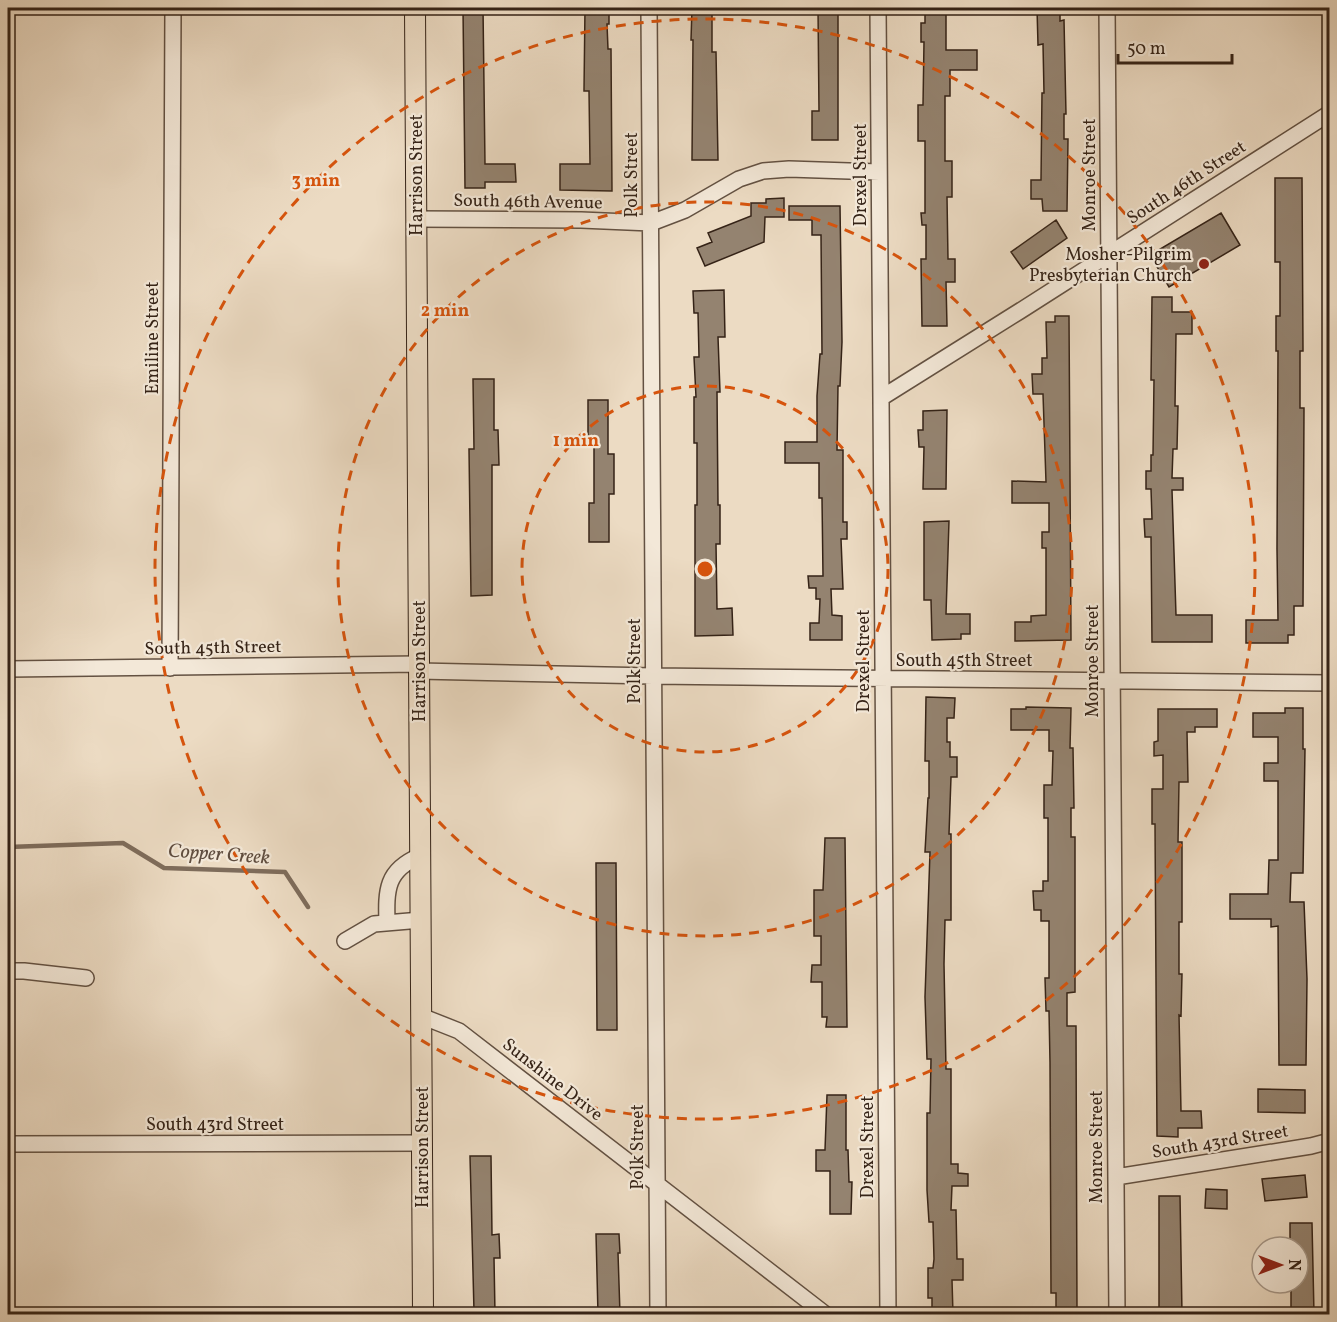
<svg xmlns="http://www.w3.org/2000/svg" width="1337" height="1322" font-family="Vollkorn,serif">
	<style>
		.lines { fill: none; stroke-linecap: round; stroke-linejoin: round }
		.stream { stroke: #7e6c5b; stroke-width: 4.5 }
		.building { fill: #948370; stroke: #352317; stroke-width: 1.5 }
		.minor-casing { stroke: #635142; stroke-width: 18 }
		.major-casing { stroke: #352317; stroke-width: 22 }
		.minor { stroke: #f3e8d8; stroke-width: 15 }
		.major { stroke: #ecdbc3; stroke-width: 20 }
		.ring { fill: none; stroke: #d6540d; stroke-width: 3; stroke-dasharray: 10 8 }
		.poi-dot { fill: #8f2418; stroke: #f3e8d8; stroke-width: 2 }
		.labels { text-anchor: middle; stroke-width: 4.5; stroke-linejoin: round; paint-order: stroke }
		.street-label { font-size: 18px; fill: #352317; stroke: #f3e8d8 }
		.poi-label { font-size: 18px; fill: #352317; stroke: #f3e8d8; text-anchor: end }
		.water-label { font-size: 20px; font-style: italic; fill: #5f4d3f; stroke: #f3e8d8 }
		.centre { fill: #d6540d; stroke: #f3e8d8; stroke-width: 3 }
		.ring-label { font-size: 18px; text-anchor: middle; font-weight: bold; fill: #d6540d; stroke: #f3e8d8; stroke-width: 4.5; stroke-linejoin: round; paint-order: stroke }
	</style>
	<rect width="100%" height="100%" fill="#ecdbc3"/>
	<filter id="stains"><feTurbulence type="fractalNoise" baseFrequency=".00333" numOctaves="4"/><feColorMatrix values="0 0 0 0 .2 0 0 0 0 .09 0 0 0 0 .02 0 0 0 .5 -.17"/></filter>
	<radialGradient id="worn" r=".72"><stop offset=".6" stop-color="#630" stop-opacity="0"/><stop offset="1" stop-color="#630" stop-opacity=".3"/></radialGradient>
	<g class="lines">
		<path class="stream" d="M8,847l115,-4 41,25 121,4 23,35"/>
	</g>
	<path class="building" d="M463,8h20l2,156h30l1,18h-31v6h-20z
		M585,8h24v16h-2l1,25h3l1,142 -52,-1v-26h30l-1,-73h-5z
		M692,8h20v44h4l2,108h-26l1,-120h-2z
		M818,8h20v132h-26v-29h7z
		M925,8h21v42h31v20h-27v26h-5v65h7v36h-5l1,62h7v23h-9l1,44h-25l-1,-67h5v-34h-4l-1,-12h4v-72h-7v-36h5l1,-63h-3v-19h4z
		M1037,8h23v13l4,-1 2,94h-2v25h4l-1,72h-24l-1,-12h-11v-19h10l1,-87h2l-1,-49 -5,1z
		M1275,178h27l1,173h-3v57h4l-1,198h-9v29h-6v8h-42v-23h32l-1,-71 1,-198h-2v-35h4v-54h-5z
		M784,198v19h-19l-1,25 -59,24 -8,-18 15,-6 -4,-9 43,-17v-13h15v-4z
		M789,206h51l2,136 -2,44h-2l-1,64h6v72h4v17h-6l2,50h-12l1,26 10,1v24h-32v-17h9l1,-24h-4v-11h-7l-1,-12h15l-1,-78h-3v-35h-34v-21h32v-46l3,-42h2l-1,-119h-9v-15h-23z
		M1221,213l19,32 -71,42 -19,-32z
		M1056,220l11,18 -44,31 -12,-17z
		M724,290l1,47h-7l2,55h-3l1,113h2v39h-4l1,65 15,-1 1,27 -38,1v-131h2v-62h-3v-46h2l-2,-40h5l-1,-44h-4l-1,-22z
		M1152,297h20v15h20v22h-16l-1,72h3l-1,43h-4l-1,29h11v12h-11l4,125h36v27h-60l-1,-105h-6l-1,-18h8l-1,-30h-5v-18h5v-16h2l1,-75h-3z
		M1055,316h14l2,324 -56,1v-19h16v-6l15,-1v-67h-4v-16h7v-29h-37v-22l34,1 -3,-88h-10l-1,-20h10v-16h5l-1,-36h9z
		M473,379h21v51h4l1,35h-7v130l-21,1 -2,-147h5z
		M588,400h20v54h6v40h-5v48h-20v-39h5v-64h-6z
		M947,410l-1,79h-23l1,-42h-5l-1,-17h5v-19z
		M949,521l-3,93h24v20h-9v5l-29,1 -1,-40h-7v-78z
		M926,697l29,1 -1,20h-7v24h3v15h7v20h-6l-2,57h2v86h-6l-1,44 2,105h5v95h7v9l10,1v12h-16l-1,24h5l1,49h6v21h-11l1,34h-21v-16h-4v-30h5l1,-9 -1,-37h-4l-2,-32v-77h3l1,-54h-4l-2,-62 5,-145h-5l3,-54h1v-37h-4z
		M1026,707l45,1 -1,40h3l1,60h-3v29h4v155l-8,1v33h9l1,288h-21v-21h-5l-1,-231 -1,-51h-3l-1,-33h4v-57h-8v-11h-7l-1,-19h10v-10h5v-63h-4v-33h8l1,-34h-4v-21h-38v-21h15z
		M1285,708h18v41h2l-2,124h-12l-1,29h14l3,77 -1,86h-27l-1,-139 -7,1v-8h-41v-25h38l1,-34h9v-79h-14v-18h14v-26h-25v-24h32z
		M1158,709h59v18h-22v5h-8l1,50h-9l-1,60h4v80h-3v52h3l-1,42 -2,-1 2,96h20l1,17h-24v9l-21,-1 -2,-312h-3v-35h11v-34l-9,1v-14l4,-1z
		M825,838h20l2,189h-21l1,-10h-5v-35h-11l1,-17h9v-29h-7v-46h9z
		M596,863h20l1,167h-20z
		M1258,1089l47,1v23l-47,-1z
		M827,1095h19v55h2l1,32h3l-1,32h-21v-43h-14v-21h9z
		M470,1156h21l1,79 7,-1 1,24h-6l1,56h-19v-3h-2z
		M1305,1175l2,22 -42,4 -3,-22z
		M1206,1189l21,1v19l-22,-1z
		M1159,1196h21l2,118h-23z
		M1290,1223h22l2,91h-23v-31h7v-36h-8z
		M596,1234h23l1,19h-2l2,61h-22z"/>
	<g class="lines">
		<g class="minor-casing">
			<path id="minor" d="M649,8l9,1306
				M878,8l10,1306
				M1107,8l10,1306
				M416,219l165,1 70,3 34,-13 54,-31 24,-8 26,-2 90,3
				M881,398l139,-87 310,-198
				M170,668l3,-660
				M8,669l411,-5
				M419,671l234,5 677,7
				M387,923c-1,-33 -1,-53 33,-67
				M345,941l29,-17 47,-4
				M8,971h16l62,7
				M421,1016l38,15 366,283
				M8,1144l414,-1
				M1116,1177l195,-31 19,-5"/>
		</g>
		<g class="major-casing">
			<path id="major" d="M415,8l8,1306"/>
		</g>
		<use href="#minor" class="minor"/>
		<use href="#major" class="major"/>
	</g>
	<g class="ring">
		<circle cx="705" cy="569" r="183"/>
		<circle cx="705" cy="569" r="367"/>
		<circle cx="705" cy="569" r="550"/>
	</g>
	<circle class="poi-dot" cx="1204" cy="264" r="6"/>
	<g class="labels">
		<g class="street-label">
			<text transform="translate(416 175) rotate(-90)" y="6">Harrison Street</text>
			<text transform="translate(631 175) rotate(-90)" y="6">Polk Street</text>
			<text transform="translate(860 175) rotate(-90)" y="6">Drexel Street</text>
			<text transform="translate(1089 175) rotate(-90)" y="6">Monroe Street</text>
			<text transform="translate(1186 182) rotate(-33)" y="6">South 46th Street</text>
			<text transform="translate(528 201) rotate(1)" y="6">South 46th Avenue</text>
			<text transform="translate(152 338) rotate(-90)" y="6">Emiline Street</text>
			<text transform="translate(213 647) rotate(-1)" y="6">South 45th Street</text>
			<text x="964" y="666">South 45th Street</text>
			<text transform="translate(419 661) rotate(-90)" y="6">Harrison Street</text>
			<text transform="translate(634 661) rotate(-90)" y="6">Polk Street</text>
			<text transform="translate(863 661) rotate(-90)" y="6">Drexel Street</text>
			<text transform="translate(1092 661) rotate(-90)" y="6">Monroe Street</text>
			<text transform="translate(553 1079) rotate(38)" y="6">Sunshine Drive</text>
			<text x="215" y="1130">South 43rd Street</text>
			<text transform="translate(1220 1141) rotate(-9)" y="6">South 43rd Street</text>
			<text transform="translate(422 1147) rotate(-90)" y="6">Harrison Street</text>
			<text transform="translate(637 1147) rotate(-90)" y="6">Polk Street</text>
			<text transform="translate(867 1147) rotate(-90)" y="6">Drexel Street</text>
			<text transform="translate(1096 1147) rotate(-90)" y="6">Monroe Street</text>
		</g>
		<g class="poi-label">
			<text x="1192" y="260">Mosher-Pilgrim<tspan x="1192" dy="21">Presbyterian Church</tspan></text>
		</g>
		<g class="water-label">
			<text transform="translate(219 853) rotate(4)" y="7">Copper Creek</text>
		</g>
	</g>
	<circle cx="705" cy="569" r="9" class="centre"/>
	<g class="ring-label">
		<text x="316" y="186">3 min</text>
		<text x="445" y="316">2 min</text>
		<text x="576" y="446">1 min</text>
	</g>
	<rect width="1337" height="1322" fill="none" stroke="#ecdbc3" stroke-width="30"/>
	<rect x="9" y="9" width="1319" height="1304" fill="none" stroke="#352317" stroke-width="3"/>
	<rect x="15" y="15" width="1307" height="1292" fill="none" stroke="#352317" stroke-width="1.5"/>
	<g transform="translate(1280 1265) rotate(90)"><circle r="28" fill="#f3e8d8" stroke="#a7998b" stroke-width="1.5"/>
	<path d="M0-4.5L10 22L0 15L-10 22Z" fill="#8f2418"/>
	<text y="-9" font-size="16" font-weight="bold" text-anchor="middle" fill="#352317">N</text>
	</g>
	<path d="M1118 54v9h114v-9" fill="none" stroke="#352317" stroke-width="3"/>
	<text x="1127" y="54" font-size="18" fill="#352317" stroke="#f3e8d8" stroke-width="4.5" paint-order="stroke">50 m</text>
	<rect width="100%" height="100%" filter="url(#stains)"/>
	<rect width="100%" height="100%" fill="url(#worn)"/>
</svg>
